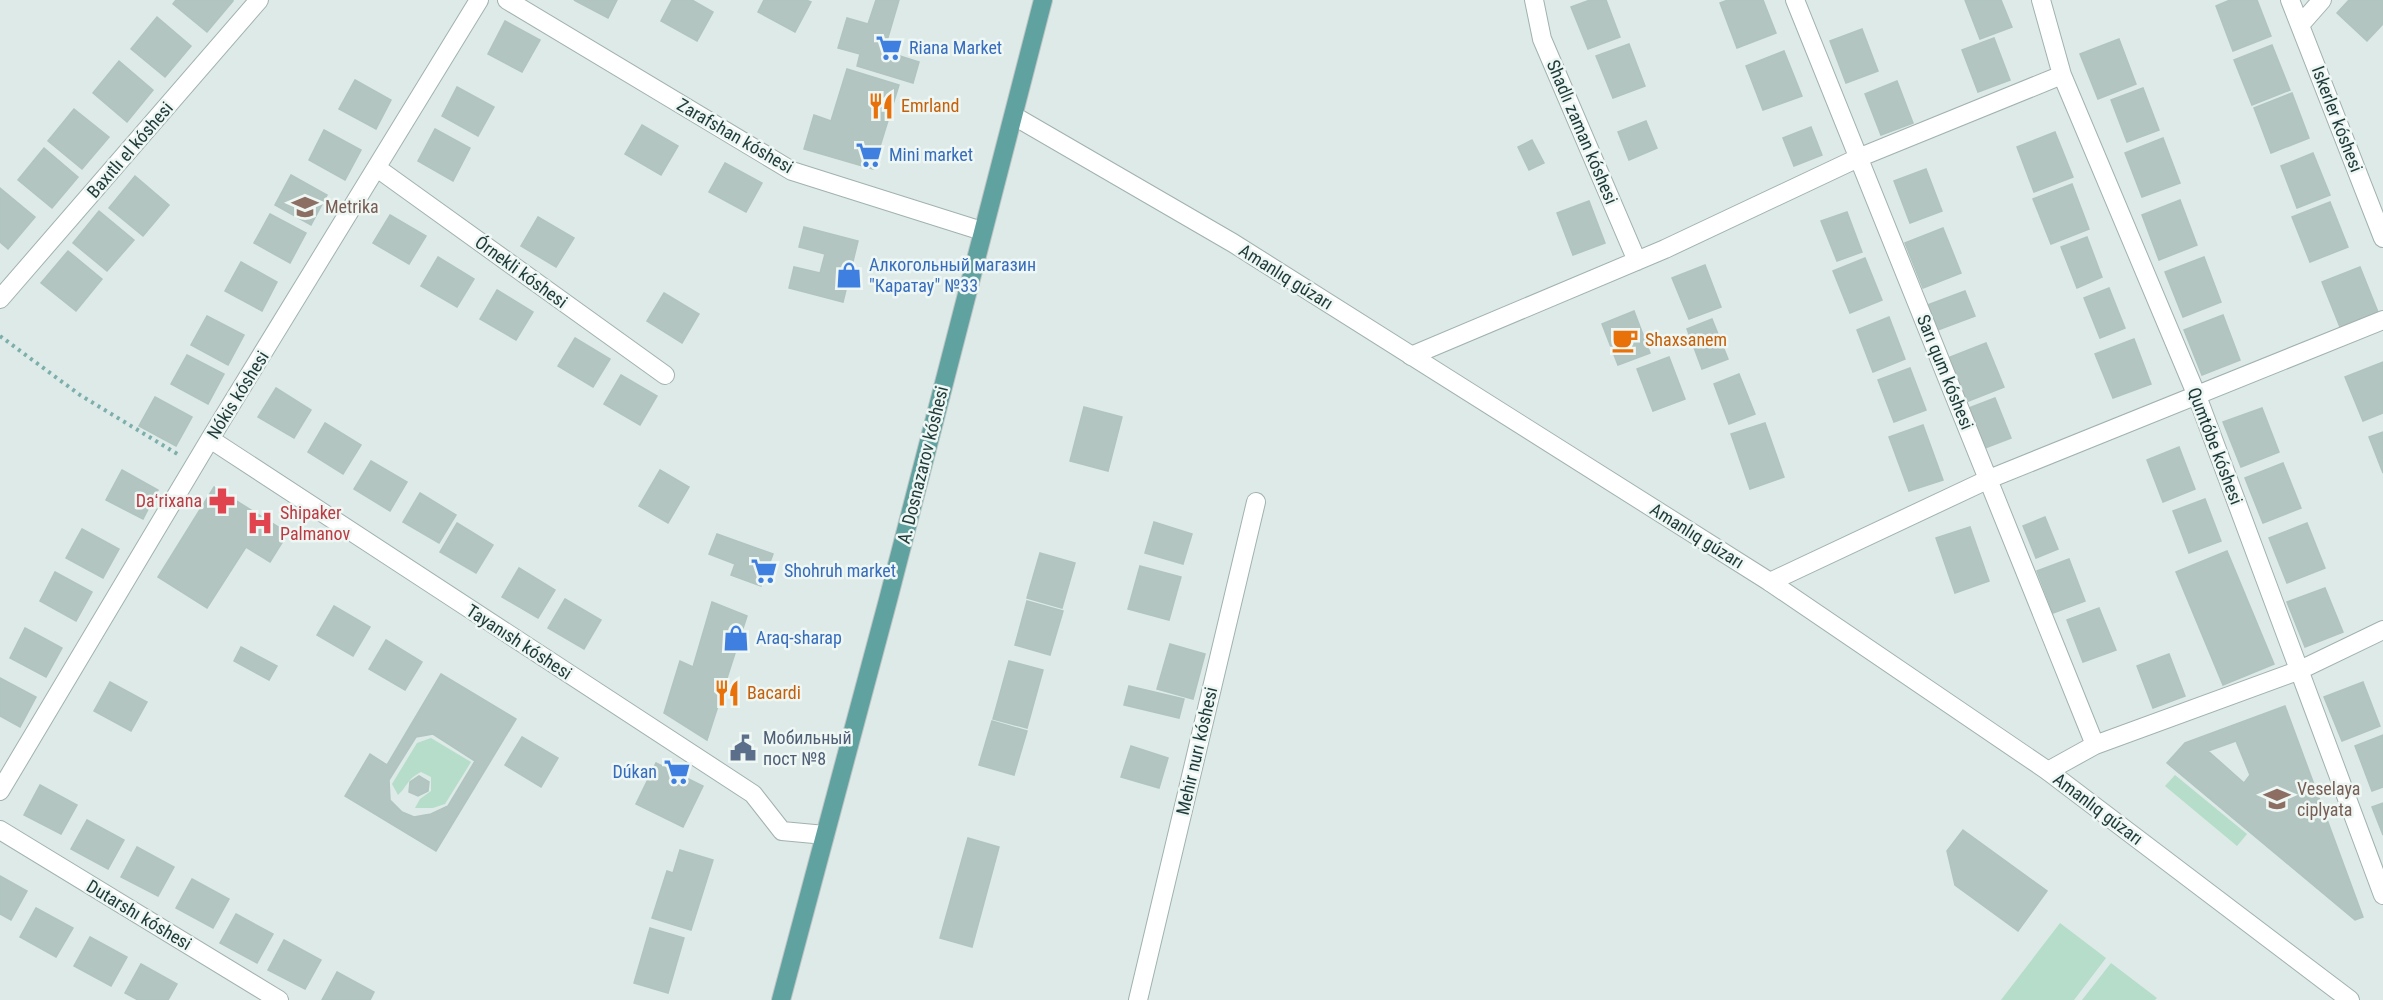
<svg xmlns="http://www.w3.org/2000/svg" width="2383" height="1000" font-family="'Roboto Condensed',sans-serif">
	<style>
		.green { fill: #b5ddc9 }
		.building { fill: #b3c5c1; stroke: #b0c4c0; stroke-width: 1.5; fill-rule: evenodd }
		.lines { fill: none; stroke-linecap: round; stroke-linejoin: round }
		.minor-casing { stroke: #a0b2af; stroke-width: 20 }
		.tertiary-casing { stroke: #a0b2af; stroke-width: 20 }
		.primary-casing { stroke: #bcc4c4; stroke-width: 20 }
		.path { stroke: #7cafab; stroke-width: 4; stroke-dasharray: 3 4.5; stroke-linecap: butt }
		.minor { stroke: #fff; stroke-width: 18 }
		.tertiary { stroke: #fff; stroke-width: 18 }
		.primary { stroke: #60a2a0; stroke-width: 18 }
		.labels { text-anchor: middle; stroke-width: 5; stroke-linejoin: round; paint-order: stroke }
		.shop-label { font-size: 18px; fill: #366cbe; stroke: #eef7f4; text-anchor: start }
		.food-label { font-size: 18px; fill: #c56008; stroke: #eef7f4; text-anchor: start }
		.street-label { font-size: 18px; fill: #1e3a39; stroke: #eef7f4 }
		.education-label { font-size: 18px; fill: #785e54; stroke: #eef7f4; text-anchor: start }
		.health-label { font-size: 18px; fill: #be3a42; stroke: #eef7f4; text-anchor: end }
		.service-label { font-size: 18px; fill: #4e5e75; stroke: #eef7f4; text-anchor: start }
	</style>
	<rect width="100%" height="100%" fill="#ddeae7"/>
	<path class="green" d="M431,738l40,24 -26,42 -12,4h-18l5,-9 11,-8v-14l-10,-5c-14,7 -13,14 -23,23l-6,-11 25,-41z
		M2175,775l72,59 -10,12 -72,-60z
		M2060,923l46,35 -32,42h-73z
		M2111,963l46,35 -2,2h-73z"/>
	<path class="building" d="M176,0h57v1l-26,31 -34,-28z
		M574,0h43l-9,18z
		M672,0h20l21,12 -16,29 -36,-20z
		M764,0h42l5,2 -16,30 -37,-20z
		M876,0h23l-15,51 35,11 -6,21 -56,-17 3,-12 -22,-6 9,-30 21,6z
		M1590,0h16l14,37 -32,12 -17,-42z
		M1728,0h35l13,33 -39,15 -17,-45z
		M1965,0h36l11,27 -32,12z
		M2230,0h27l14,36 -38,15 -17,-45z
		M2349,0h34v24l-16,17 -30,-28z
		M157,17l34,29 -26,31 -34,-28z
		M505,21l35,19 -18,32 -34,-18z
		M1862,29l16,42 -32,12 -16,-42z
		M1994,38l16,42 -32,12 -16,-42z
		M2119,39l17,45 -38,15 -18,-45z
		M1629,44l16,42 -32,12 -17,-42z
		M2272,45l18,45 -38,15 -18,-45z
		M1784,51l18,45 -39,14 -17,-44z
		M119,61l34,29 -26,32 -34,-29z
		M847,69l52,16 -26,84 -69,-20 10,-34 17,6z
		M355,80l36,20 -15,29 -37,-20z
		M1897,81l16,42 -32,12 -16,-41z
		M457,87l37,20 -16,29 -36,-20z
		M2143,88l16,42 -32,12 -16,-42z
		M2292,93l17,45 -38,15 -17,-45z
		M74,109l35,28 -27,32 -34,-28z
		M1646,121l11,27 -28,12 -11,-28z
		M642,125l36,21 -17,29 -36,-21z
		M1811,127l11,28 -28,11 -11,-28z
		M435,129l35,19 -17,33 -35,-20z
		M324,130l37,20 -16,30 -36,-20z
		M2055,132l18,45 -39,15 -17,-45z
		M2163,138l17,45 -38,14 -17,-44z
		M1532,140l12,23 -15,7 -11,-23z
		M44,148l34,29 -26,31 -34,-28z
		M2313,153l17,42 -33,13 -16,-42z
		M725,163l37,20 -16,29 -37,-20z
		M1926,169l16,42 -32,12 -16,-42z
		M291,175l36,20 -16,30 -36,-20z
		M135,176l34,29 -26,31 -34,-28z
		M2072,184l17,45 -38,15 -18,-45z
		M0,188l35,29 -27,32 -8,-7z
		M2180,200l17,45 -38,15 -17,-45z
		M1589,201l16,42 -32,12 -16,-42z
		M2330,202l18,45 -38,15 -18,-45z
		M99,211l35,29 -27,31 -34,-28z
		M1847,212l15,40 -25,9 -16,-40z
		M270,214l36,19 -16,30 -36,-20z
		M390,215l36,21 -17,28 -36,-21z
		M538,217l36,21 -18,29 -35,-21z
		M804,227l54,14 -15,61 -54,-14 5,-21 26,6 5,-19 -26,-7z
		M1943,228l18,45 -38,15 -18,-45z
		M2087,237l15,40 -25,11 -16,-41z
		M68,251l34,28 -26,32 -35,-28z
		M438,257l36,22 -17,28 -36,-21z
		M2204,257l17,45 -38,15 -18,-45z
		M1865,258l17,42 -32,13 -17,-42z
		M241,262l36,20 -15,29 -37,-20z
		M1705,265l16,42 -32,12 -17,-41z
		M2360,267l18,45 -38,15 -18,-45z
		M2109,288l16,40 -25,10 -16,-40z
		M497,290l36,22 -17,28 -36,-21z
		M1965,291l10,25 -40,15 -10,-25z
		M664,293l35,21 -17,29 -35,-22z
		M1634,311l16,42 -32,12 -16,-41z
		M2223,315l17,45 -38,15 -18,-45z
		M207,316l37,19 -16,30 -37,-20z
		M1889,317l16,42 -32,13 -16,-42z
		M1712,319l16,40 -26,10 -15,-40z
		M575,338l35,21 -17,28 -35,-21z
		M2134,339l17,45 -38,14 -18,-44z
		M1986,343l18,44 -38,15 -18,-44z
		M187,355l37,19 -16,30 -37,-20z
		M1669,357l16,42 -32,12 -16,-42z
		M2383,362v51l-20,8 -18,-44z
		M1910,368l16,42 -32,12 -16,-42z
		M1739,374l16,40 -26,10 -15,-40z
		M621,375l36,21 -17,29 -36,-21z
		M276,388l35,22 -17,28 -36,-21z
		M155,397l37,20 -16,29 -37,-20z
		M1995,398l16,40 -26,10 -16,-40z
		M1084,407l38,10 -14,54 -38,-10z
		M2262,408l17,44 -38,15 -18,-45z
		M325,423l36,22 -18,29 -35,-22z
		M1765,423l19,54 -34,12 -19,-55z
		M1923,425l20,55 -34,11 -20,-54z
		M2383,432v41l-14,-36z
		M2179,447l16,42 -32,13 -16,-42z
		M371,461l36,21 -17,29 -36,-22z
		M2283,463l18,45 -38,15 -18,-45z
		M122,470l36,20 -15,29 -37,-19z
		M660,470l29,17 -21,36 -29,-17z
		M214,487l74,46 -18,29 -24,-15 -39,61 -49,-31z
		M420,493l36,22 -17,28 -36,-21z
		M2205,499l16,42 -32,12 -16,-42z
		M2045,517l13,32 -22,9 -13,-32z
		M1154,522l38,12 -9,30 -38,-11z
		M457,523l36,22 -17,28 -36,-21z
		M2307,523l18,45 -38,15 -18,-45z
		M1970,527l19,54 -34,12 -19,-55z
		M82,529l37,20 -16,29 -37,-20z
		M717,534l56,20 -12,32 -30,-11 4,-11 -26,-10z
		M2227,551l47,113 -51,21 -47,-113z
		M1040,553l35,10 -13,45 -35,-10z
		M2069,559l16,42 -32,12 -16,-42z
		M1140,566l41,11 -12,43 -41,-11z
		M519,568l36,22 -17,28 -36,-21z
		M55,572l37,20 -16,29 -36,-20z
		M2325,588l18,44 -38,15 -18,-45z
		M565,599l36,21 -17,29 -36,-21z
		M1027,601l36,10 -13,44 -35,-10z
		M712,602l35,14 -40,124 -43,-27 16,-52 13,6z
		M334,606l36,21 -17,29 -36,-21z
		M2099,608l17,42 -33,12 -16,-42z
		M25,628l37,20 -16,29 -36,-19z
		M386,640l36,22 -17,28 -36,-21z
		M1170,644l35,10 -12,45 -36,-10z
		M241,647l36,19 -8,14 -35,-19z
		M2169,654l16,42 -32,12 -16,-42z
		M1009,661l34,9 -16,58 -34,-9z
		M441,674l75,45 -80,132 -91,-55 25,-42 17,11zM433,734l42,27 -27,45 -17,8 -17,3 -12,-5 -12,-12 -1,-20 27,-43z
		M0,678l36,19 -16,30 -20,-11z
		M110,682l37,20 -16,29 -37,-20z
		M2363,682l17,44 -38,15 -18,-44z
		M1129,686l55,13 -5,19 -55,-13z
		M2285,706l78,211 -8,3 -188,-157 18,-20zM2236,741l14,34 -6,8 -36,-32z
		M992,721l35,10 -13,44 -35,-10z
		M2383,735v52l-11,4 -17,-45z
		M522,737l36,21 -17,29 -36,-22z
		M1131,746l37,12 -9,30 -38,-11z
		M656,763l47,23 -20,41 -47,-23z
		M419,776l10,6 -1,9 -10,5 -9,-4 1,-10z
		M40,785l37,20 -16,29 -37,-19z
		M2383,803v32l-11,-28z
		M87,820l37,20 -16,29 -37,-20z
		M1963,830l84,61 -29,40 -63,-46 -8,-34z
		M968,838l31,9 -27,100 -32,-9z
		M137,847l37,20 -16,29 -37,-19z
		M680,850l33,10 -22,70 -39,-12 15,-47 6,2z
		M0,876l27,15 -16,29 -11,-6z
		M192,879l37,20 -16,29 -37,-20z
		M36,908l37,20 -17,29 -36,-20z
		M236,914l37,20 -16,29 -37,-20z
		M650,928l34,10 -16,55 -34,-10z
		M90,937l37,20 -16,29 -37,-20z
		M284,940l37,20 -16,29 -37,-19z
		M141,964l36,20 -9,16h-30l-13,-7z
		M337,972l37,20 -4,8h-48z"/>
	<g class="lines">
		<g class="minor-casing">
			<path id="minor" d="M507,0l285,171 190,60
				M1534,0l8,39 95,222
				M1795,0l300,745
				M2041,0l21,75 135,321 186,499
				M2290,0l93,238
				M2300,25l22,-25
				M377,168l288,207
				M0,299l259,-299
				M1411,356l254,-107 193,-91 204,-83
				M210,439l543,355 29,37 43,4
				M1770,582l219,-103 394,-159
				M2048,771l47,-26 205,-75 83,-40
				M0,791l210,-352 269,-439
				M0,830l279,170
				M1138,1000l118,-498"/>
		</g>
		<g class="tertiary-casing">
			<path id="tertiary" d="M1014,116l219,127 537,339 278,189 302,229"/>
		</g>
		<g class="primary-casing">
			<path id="primary" d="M781,1000l107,-400 155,-600"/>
		</g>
		<path class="path" d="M0,336l80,59 99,60"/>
		<use href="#minor" class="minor"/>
		<use href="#tertiary" class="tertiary"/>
		<use href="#primary" class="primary"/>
	</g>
	<defs>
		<g id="supermarket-bare" transform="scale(2.07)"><path d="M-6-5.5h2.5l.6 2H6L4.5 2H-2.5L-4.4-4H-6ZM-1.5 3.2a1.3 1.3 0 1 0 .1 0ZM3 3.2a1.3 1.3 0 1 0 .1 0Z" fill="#3f7fe0" stroke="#eef7f4" stroke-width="2.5" paint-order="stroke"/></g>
		<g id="restaurant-bare" transform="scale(2.07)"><path d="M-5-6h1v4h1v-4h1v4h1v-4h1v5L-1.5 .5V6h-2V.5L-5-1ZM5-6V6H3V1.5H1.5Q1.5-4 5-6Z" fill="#e8710a" stroke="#eef7f4" stroke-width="2.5" paint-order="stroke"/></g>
		<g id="school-bare" transform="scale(2.07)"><path d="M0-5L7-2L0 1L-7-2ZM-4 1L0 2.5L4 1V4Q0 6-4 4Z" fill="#8d6e63" stroke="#eef7f4" stroke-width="2.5" paint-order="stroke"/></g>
		<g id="shop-bare" transform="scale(2.07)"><path d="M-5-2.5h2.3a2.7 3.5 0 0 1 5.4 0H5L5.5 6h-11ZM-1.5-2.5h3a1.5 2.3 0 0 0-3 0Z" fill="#3f7fe0" stroke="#eef7f4" stroke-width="2.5" paint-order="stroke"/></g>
		<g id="cafe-bare" transform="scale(2.07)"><path d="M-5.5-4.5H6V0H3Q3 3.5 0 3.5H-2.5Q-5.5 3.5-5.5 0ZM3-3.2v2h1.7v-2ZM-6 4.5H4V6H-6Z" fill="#e8710a" stroke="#eef7f4" stroke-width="2.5" paint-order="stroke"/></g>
		<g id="pharmacy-bare" transform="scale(2.07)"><path d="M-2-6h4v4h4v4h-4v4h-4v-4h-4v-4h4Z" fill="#e0444e" stroke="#eef7f4" stroke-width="2.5" paint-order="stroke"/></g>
		<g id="hospital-bare" transform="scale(2.07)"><path d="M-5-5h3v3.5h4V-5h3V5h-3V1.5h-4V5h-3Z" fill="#e0444e" stroke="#eef7f4" stroke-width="2.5" paint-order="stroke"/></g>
		<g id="civic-bare" transform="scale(2.07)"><path d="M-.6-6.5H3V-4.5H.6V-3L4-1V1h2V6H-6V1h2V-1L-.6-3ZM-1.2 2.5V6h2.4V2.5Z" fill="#5c6f8a" stroke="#eef7f4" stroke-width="2.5" paint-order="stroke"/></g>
	</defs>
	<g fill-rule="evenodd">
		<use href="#supermarket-bare" x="889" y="48"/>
		<use href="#restaurant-bare" x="881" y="106"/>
		<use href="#supermarket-bare" x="869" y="155"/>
		<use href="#school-bare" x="305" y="207"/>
		<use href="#shop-bare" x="849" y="275"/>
		<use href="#cafe-bare" x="1625" y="340"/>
		<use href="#pharmacy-bare" x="222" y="501"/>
		<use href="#hospital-bare" x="260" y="523"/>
		<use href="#supermarket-bare" x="764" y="571"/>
		<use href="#shop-bare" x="736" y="638"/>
		<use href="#restaurant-bare" x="727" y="693"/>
		<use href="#civic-bare" x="743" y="748"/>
		<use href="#supermarket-bare" x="677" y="772"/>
		<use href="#school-bare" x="2277" y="799"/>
	</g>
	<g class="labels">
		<g class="shop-label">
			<text x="909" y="54">Riana Market</text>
			<text x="889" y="161">Mini market</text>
			<text x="869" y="271">Алкогольный магазин<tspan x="869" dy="21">"Каратау" №33</tspan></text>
			<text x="784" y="577">Shohruh market</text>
			<text x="756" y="644">Araq-sharap</text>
			<text x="657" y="778" text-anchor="end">Dúkan</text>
		</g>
		<g class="food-label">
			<text x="901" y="112">Emrland</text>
			<text x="1645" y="346">Shaxsanem</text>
			<text x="747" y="699">Bacardi</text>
		</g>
		<g class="street-label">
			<text transform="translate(2337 119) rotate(69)" y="6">Iskerler kóshesi</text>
			<text transform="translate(1582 132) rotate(67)" y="6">Shadlı zaman kóshesi</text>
			<text transform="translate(735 136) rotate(30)" y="6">Zarafshan kóshesi</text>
			<text transform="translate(130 150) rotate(-49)" y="6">Baxıtlı el kóshesi</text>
			<text transform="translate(521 272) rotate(36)" y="6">Órnekli kóshesi</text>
			<text transform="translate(1286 277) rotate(32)" y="6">Amanlıq gúzarı</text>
			<text transform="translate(1945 372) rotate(68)" y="6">Sarı qum kóshesi</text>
			<text transform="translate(238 395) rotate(-58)" y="6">Nókis kóshesi</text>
			<text transform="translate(2215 446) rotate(69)" y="6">Qumtóbe kóshesi</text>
			<text transform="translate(923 465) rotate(-76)" y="6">A. Dosnazarov kóshesi</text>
			<text transform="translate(1697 536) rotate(32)" y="6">Amanlıq gúzarı</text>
			<text transform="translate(519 642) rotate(33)" y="6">Tayanısh kóshesi</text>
			<text transform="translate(1197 751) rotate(-77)" y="6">Mehir nurı kóshesi</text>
			<text transform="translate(2098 809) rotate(37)" y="6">Amanlıq gúzarı</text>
			<text transform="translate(139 915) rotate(31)" y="6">Dutarshı kóshesi</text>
		</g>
		<g class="education-label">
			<text x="325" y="213">Metrika</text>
			<text x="2297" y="795">Veselaya<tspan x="2297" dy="21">ciplyata</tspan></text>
		</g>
		<g class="health-label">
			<text x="202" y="507">Daʻrixana</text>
			<text x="280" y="519" text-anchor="start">Shipaker<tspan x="280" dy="21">Palmanov</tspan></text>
		</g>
		<g class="service-label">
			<text x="763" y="744">Мобильный<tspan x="763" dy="21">пост №8</tspan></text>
		</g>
	</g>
</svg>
